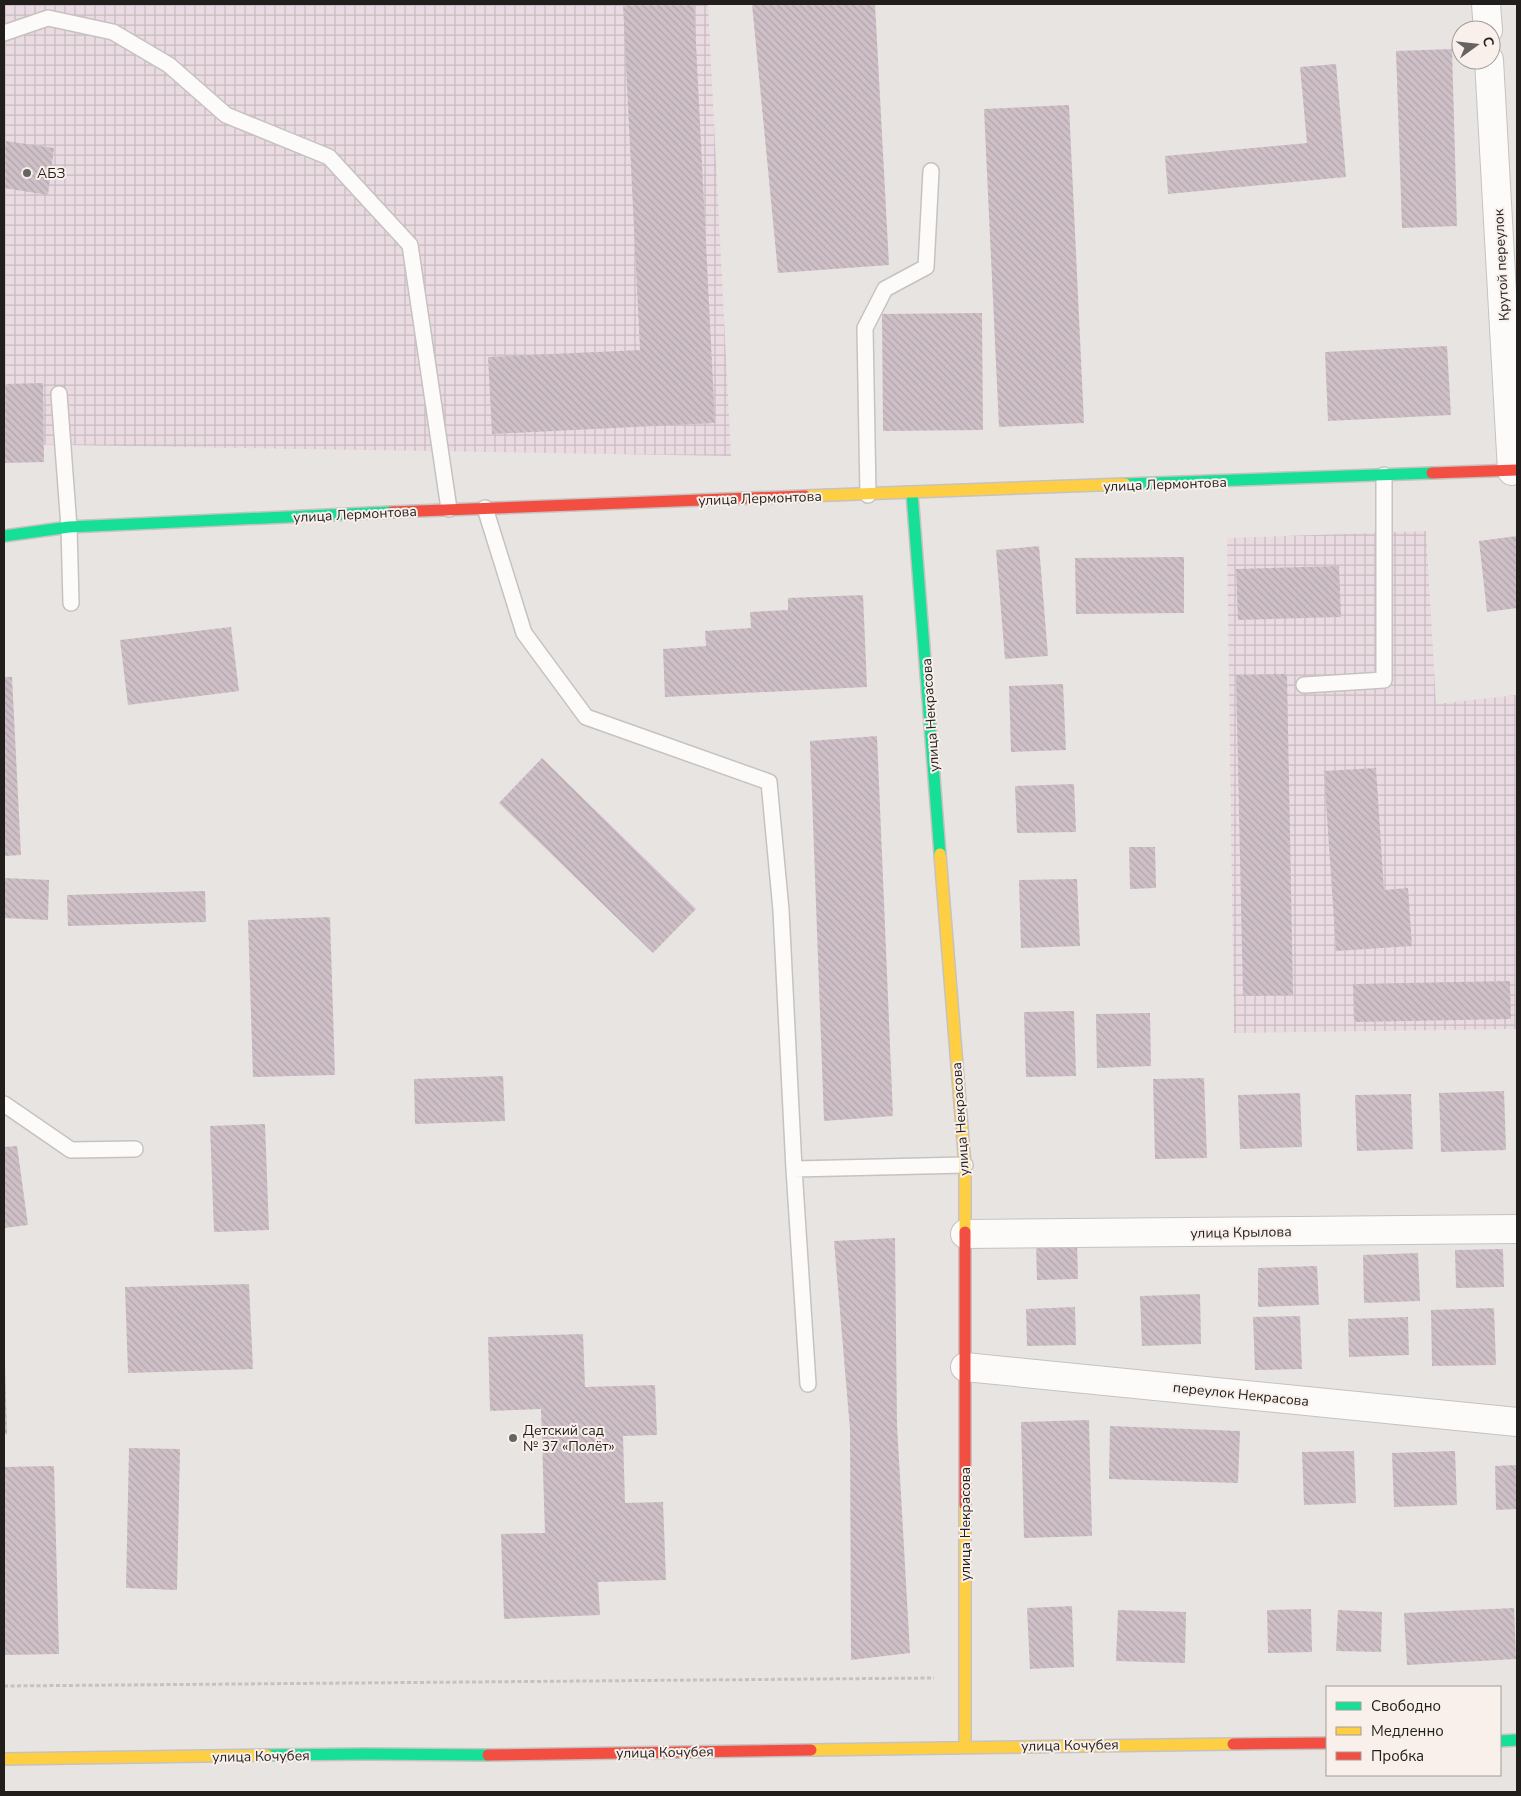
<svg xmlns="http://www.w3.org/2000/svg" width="1521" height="1796" font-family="'Nunito Sans',sans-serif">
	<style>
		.industrial { fill: url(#industrial-grid) }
		.building { fill: url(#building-back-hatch) }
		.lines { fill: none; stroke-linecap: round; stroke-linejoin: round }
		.lane-casing { stroke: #c6c2c0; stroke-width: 18 }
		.street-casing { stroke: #c6c2c0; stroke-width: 30 }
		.fast-casing { stroke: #c6c2c0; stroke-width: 14 }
		.slow-casing { stroke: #c6c2c0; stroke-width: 14 }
		.jam-casing { stroke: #c6c2c0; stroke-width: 14 }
		.path { stroke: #c5c2c1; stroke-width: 3; stroke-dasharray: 4 2.5; stroke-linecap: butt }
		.lane { stroke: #fcfbfa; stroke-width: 15 }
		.street { stroke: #fcfbfa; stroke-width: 28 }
		.fast { stroke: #16e098; stroke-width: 11 }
		.slow { stroke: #ffcf43; stroke-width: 11 }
		.jam { stroke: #f24e42; stroke-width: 11 }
		.poi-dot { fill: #676361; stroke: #f9f0eb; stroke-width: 2 }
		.labels { text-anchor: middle; stroke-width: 4; stroke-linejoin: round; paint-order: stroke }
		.poi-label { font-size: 14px; fill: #211e1c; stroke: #f9f0eb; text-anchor: start }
		.street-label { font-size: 14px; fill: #211e1c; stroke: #f9f0eb }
	</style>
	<defs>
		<pattern id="industrial-grid" width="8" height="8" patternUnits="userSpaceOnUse" patternTransform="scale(1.25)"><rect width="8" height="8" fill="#e9dbe1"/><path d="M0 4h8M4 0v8" fill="none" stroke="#c8bcc0"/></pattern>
		<pattern id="building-back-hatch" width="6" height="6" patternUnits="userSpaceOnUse" patternTransform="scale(1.25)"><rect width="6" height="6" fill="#cfc0c8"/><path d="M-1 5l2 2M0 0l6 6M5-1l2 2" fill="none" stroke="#b1a5ab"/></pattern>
	</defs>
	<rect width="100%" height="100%" fill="#e8e4e1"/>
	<path class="industrial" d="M4,4h704l23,452 -727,-12z
		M1426,531l10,173 81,-9v334l-283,4 -7,-495z"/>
	<path class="building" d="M623,4h71l21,419 -223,11 -4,-77 152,-7z
		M752,4h123l14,261 -111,8z
		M1452,49l5,177 -55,2 -6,-177z
		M1336,64l10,113 -178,17 -3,-38 142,-13 -7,-76z
		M1069,105l15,318 -85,4 -15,-318z
		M6,141l48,7 -6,47 -44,-7v-31z
		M982,313l1,117 -100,1 -1,-117z
		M1447,346l4,69 -123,6 -3,-69z
		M43,383l1,79 -40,1v-79z
		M1517,536v72l-30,4 -8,-71z
		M1039,546l9,110 -43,3 -9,-109z
		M1184,557v56l-108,1 -1,-56z
		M1339,566l2,51 -103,3 -2,-51z
		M863,595l4,92 -202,10 -2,-48 43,-3 -1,-15 46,-3 -1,-16 38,-2v-12z
		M231,627l8,64 -111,14 -8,-65z
		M1287,674l6,321 -50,1 -7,-321z
		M4,677h8l9,178 -17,1z
		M1063,684l3,66 -55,2 -2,-66z
		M877,736l16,380 -69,5 -14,-380z
		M542,758l154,151 -43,44 -154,-150z
		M1376,768l8,122 24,-2 4,58 -76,5 -12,-180z
		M1074,784l2,48 -59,1 -2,-47z
		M1129,847h26l1,41 -26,1z
		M4,878l45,2 -1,40 -44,-2z
		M1077,879l3,67 -59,2 -2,-68z
		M205,891l1,31 -138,4 -1,-31z
		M330,917l5,158 -82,2 -5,-157z
		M1510,981l1,38 -157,3 -1,-38z
		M1074,1011l2,65 -50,1 -2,-65z
		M1150,1013l1,53 -54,2 -1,-54z
		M503,1076l2,45 -90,3 -1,-45z
		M1204,1078l3,80 -52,1 -2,-80z
		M1504,1091l2,59 -65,2 -2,-59z
		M1300,1093l2,54 -62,2 -2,-54z
		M1411,1094l2,55 -56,2 -2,-56z
		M265,1124l4,106 -55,2 -4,-106z
		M17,1146l11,79 -24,3v-81z
		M895,1238l2,187 13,228 -59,7 -1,-231 -16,-188z
		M1077,1242l1,37 -41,1 -1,-37z
		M1503,1249l1,38 -48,1 -1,-38z
		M1418,1253l2,48 -56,2 -1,-48z
		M1317,1266l2,39 -61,2v-39z
		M249,1284l4,85 -125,4 -3,-86z
		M1200,1294l1,50 -59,2 -2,-50z
		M1075,1307l1,38 -49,1 -1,-37z
		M1494,1308l2,57 -64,1 -1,-56z
		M1300,1316l2,53 -47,1 -2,-53z
		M1408,1317l1,38 -60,2 -1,-38z
		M583,1334l2,53 70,-2 2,50 -34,1 2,67 38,-1 3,78 -68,2 2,33 -96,4 -3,-85 44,-1 -4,-124 -51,2 -2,-74z
		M4,1363h1l2,71h-3z
		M1089,1420l3,116 -68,2 -3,-116z
		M1110,1426l130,5 -2,52 -129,-4z
		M129,1448l51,1 -3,141 -51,-2z
		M1354,1451l2,52 -52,2 -2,-53z
		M1455,1451l2,54 -63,2 -2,-54z
		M1517,1465v44l-21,1 -1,-44z
		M54,1466l5,188 -55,1v-188z
		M1072,1606l2,61 -44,2 -3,-61z
		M1514,1608l2,51 -109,6 -3,-52z
		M1311,1609l1,43 -44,1 -1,-43z
		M1118,1610l68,2 -1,51 -69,-2z
		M1338,1610l44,2 -1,40 -45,-1z"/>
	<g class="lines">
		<g class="lane-casing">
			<path id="lane" d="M4,33l44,-15 65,14 56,33 57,50 103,42 81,88 39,264
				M59,394l10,133 2,76
				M868,495l-3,-167 20,-39 41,-22 5,-96
				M485,508l39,125 62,84 183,65 12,128 13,259 171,-4
				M1304,685l80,-5v-205
				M4,1104l67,46 64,-1
				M794,1169l14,215"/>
		</g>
		<g class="street-casing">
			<path id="street" d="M1486,4l2,26
				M1489,60l23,411
				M965,1234l552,-5
				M965,1367l552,55"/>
		</g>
		<g class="fast-casing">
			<path id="fast" d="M1125,484l307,-11
				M912,493l28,361
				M4,536l65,-9 323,-15
				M1500,1741l17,-1
				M267,1755l100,-1 121,1"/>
		</g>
		<g class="slow-casing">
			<path id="slow" d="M805,496l320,-12
				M940,854l25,311v67
				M965,1505v242
				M811,1750l422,-6
				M4,1759l263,-4"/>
		</g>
		<g class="jam-casing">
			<path id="jam" d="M1432,473l85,-3
				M392,512l413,-16
				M965,1232v273
				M1233,1744l94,-1
				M488,1755l323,-5"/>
		</g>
		<path class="path" d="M4,1686l930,-8"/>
		<use href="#lane" class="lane"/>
		<use href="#street" class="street"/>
		<use href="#fast" class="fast"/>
		<use href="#slow" class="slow"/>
		<use href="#jam" class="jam"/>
	</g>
	<g class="poi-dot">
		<circle cx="27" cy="173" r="5"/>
		<circle cx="513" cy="1438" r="5"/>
	</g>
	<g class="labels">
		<g class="poi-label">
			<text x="37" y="178">АБЗ</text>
			<text x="523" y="1435">Детский сад<tspan x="523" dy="16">№ 37 «Полёт»</tspan></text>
		</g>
		<g class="street-label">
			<text transform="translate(1501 265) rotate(-93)" y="5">Крутой переулок</text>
			<text transform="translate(1165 484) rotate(-2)" y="5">улица Лермонтова</text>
			<text transform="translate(760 498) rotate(-2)" y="5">улица Лермонтова</text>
			<text transform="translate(355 514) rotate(-3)" y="5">улица Лермонтова</text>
			<text transform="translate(930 715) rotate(-94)" y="5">улица Некрасова</text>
			<text transform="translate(960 1119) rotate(-94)" y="5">улица Некрасова</text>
			<text transform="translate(1241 1232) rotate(-1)" y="5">улица Крылова</text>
			<text transform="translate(1241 1394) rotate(6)" y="5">переулок Некрасова</text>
			<text transform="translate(965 1524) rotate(-90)" y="5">улица Некрасова</text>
			<text transform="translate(1070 1745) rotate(-1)" y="5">улица Кочубея</text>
			<text transform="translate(665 1752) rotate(-1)" y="5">улица Кочубея</text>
			<text transform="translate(261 1756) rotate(-1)" y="5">улица Кочубея</text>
		</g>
	</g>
	<rect width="1521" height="1796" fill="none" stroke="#211e1c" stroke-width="10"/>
	<rect x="1326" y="1686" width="175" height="90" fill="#f9f0eb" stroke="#a39c98"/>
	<rect x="1336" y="1702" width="25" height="8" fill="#16e098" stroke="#a39c98"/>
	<text x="1371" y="1711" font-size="15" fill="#211e1c">Свободно</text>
	<rect x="1336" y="1727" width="25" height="8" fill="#ffcf43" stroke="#a39c98"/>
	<text x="1371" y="1736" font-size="15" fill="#211e1c">Медленно</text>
	<rect x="1336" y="1752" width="25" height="8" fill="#f24e42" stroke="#a39c98"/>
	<text x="1371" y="1761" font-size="15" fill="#211e1c">Пробка</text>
	<g transform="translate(1476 45) rotate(75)"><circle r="24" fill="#f9f0eb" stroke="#a39c98"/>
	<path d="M0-4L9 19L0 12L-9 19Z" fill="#676361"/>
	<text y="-8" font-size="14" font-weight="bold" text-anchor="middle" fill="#211e1c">С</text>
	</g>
</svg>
